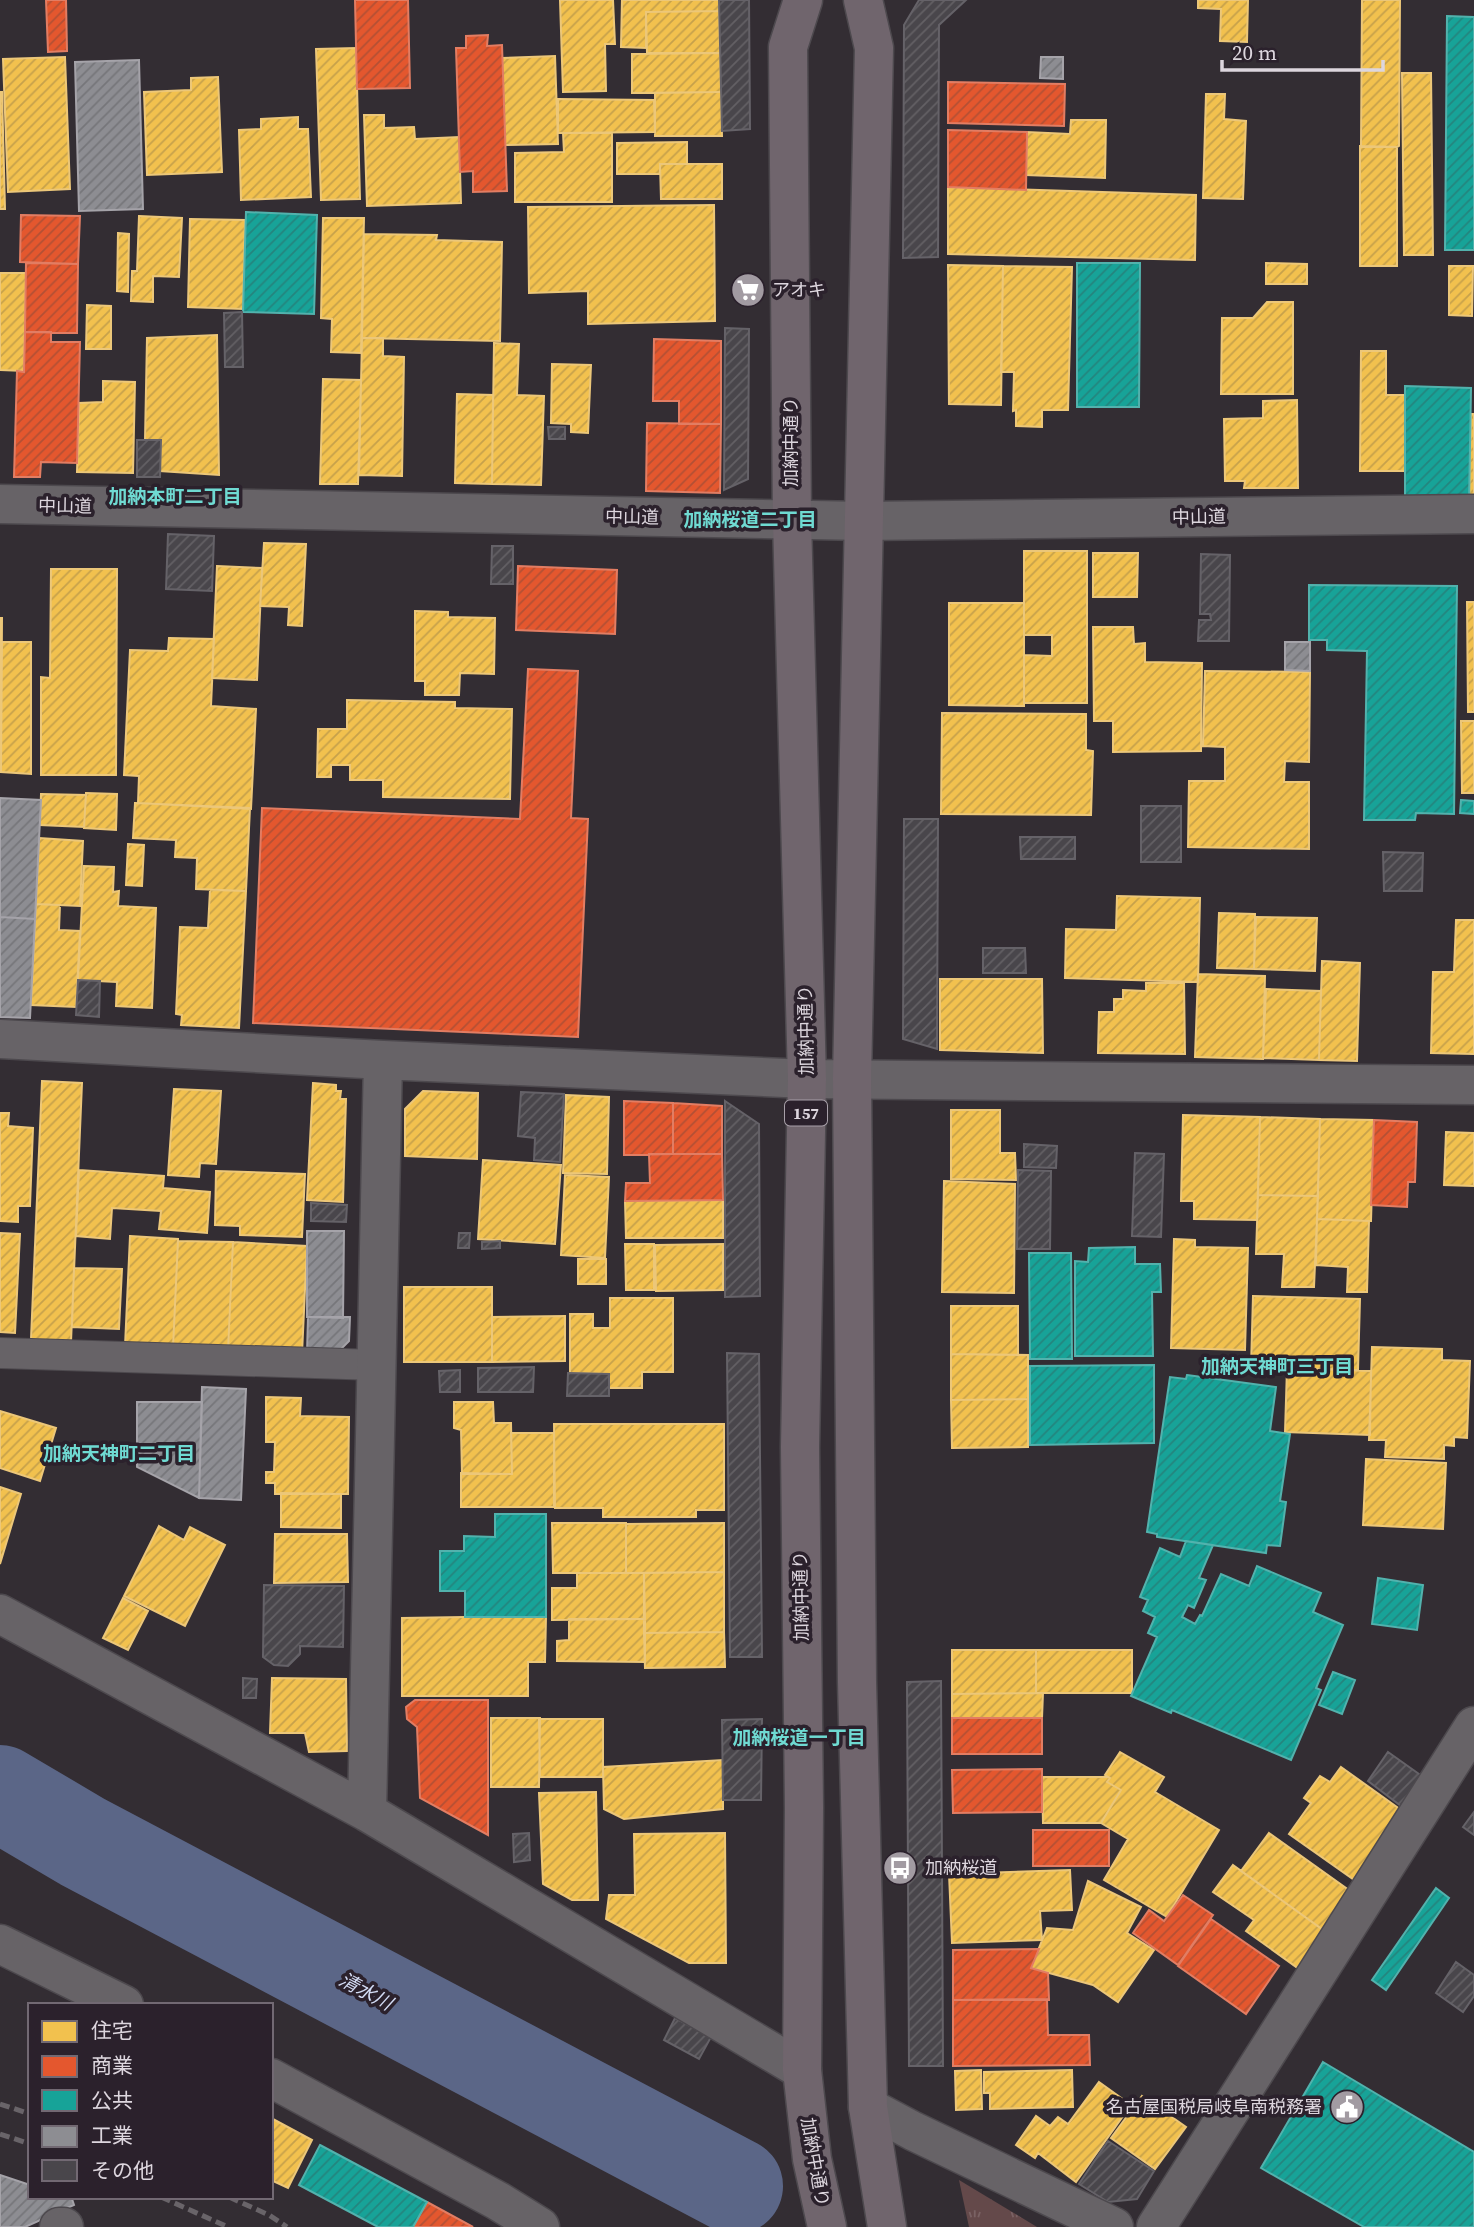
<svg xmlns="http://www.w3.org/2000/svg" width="1474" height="2227" font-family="'Source Serif 4','Noto Sans JP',serif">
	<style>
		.park { fill: url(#park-tufts) }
		.homes { fill: url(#homes-hatch); stroke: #ecc779; stroke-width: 2 }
		.shops { fill: url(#shops-hatch); stroke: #e27d63; stroke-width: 2 }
		.public { fill: url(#public-hatch); stroke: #52b2ad; stroke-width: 2 }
		.industry { fill: url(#industry-hatch); stroke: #a5a3a9; stroke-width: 2 }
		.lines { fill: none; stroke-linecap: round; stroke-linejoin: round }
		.river { stroke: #5b6687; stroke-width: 96 }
		.building { fill: url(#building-hatch); stroke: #656268; stroke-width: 2 }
		.service-casing { stroke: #4d494e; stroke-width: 32 }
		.minor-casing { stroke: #4d494e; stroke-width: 41 }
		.trunk-casing { stroke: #4d494e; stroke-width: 41 }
		.service { stroke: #676367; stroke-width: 30 }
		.minor { stroke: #676367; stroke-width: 38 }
		.trunk { stroke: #70656d; stroke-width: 38 }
		.rail { stroke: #696469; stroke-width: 5; stroke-dasharray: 10 5; stroke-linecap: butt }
		.labels { text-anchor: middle; stroke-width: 7; stroke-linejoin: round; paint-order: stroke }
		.shield { fill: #2b212c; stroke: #a8a0a9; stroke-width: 2 }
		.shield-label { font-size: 16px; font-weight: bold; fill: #ddd6de }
		.poi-label { font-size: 18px; fill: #ddd6de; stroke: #2b212c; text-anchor: start }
		.street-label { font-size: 18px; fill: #ddd6de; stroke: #2b212c }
		.neighbourhood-label { font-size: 19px; font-weight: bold; fill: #6fdad2; stroke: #2b212c }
		.water-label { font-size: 19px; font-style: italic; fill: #d3dcf5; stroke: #2b212c }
	</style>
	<defs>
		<pattern id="park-tufts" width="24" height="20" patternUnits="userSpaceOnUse" patternTransform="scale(1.75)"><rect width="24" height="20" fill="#64494a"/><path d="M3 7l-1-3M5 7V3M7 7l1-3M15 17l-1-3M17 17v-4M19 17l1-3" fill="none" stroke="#7a6264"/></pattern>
		<pattern id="homes-hatch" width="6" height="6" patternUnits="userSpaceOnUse" patternTransform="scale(1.75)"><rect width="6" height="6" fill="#f2c14e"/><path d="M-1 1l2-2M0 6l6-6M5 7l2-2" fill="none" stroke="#c6a14b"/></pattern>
		<pattern id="shops-hatch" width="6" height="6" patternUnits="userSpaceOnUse" patternTransform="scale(1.75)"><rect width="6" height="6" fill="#e4572e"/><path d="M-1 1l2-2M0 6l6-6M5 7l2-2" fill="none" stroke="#b35034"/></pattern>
		<pattern id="public-hatch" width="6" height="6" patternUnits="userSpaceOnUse" patternTransform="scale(1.75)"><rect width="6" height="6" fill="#17a398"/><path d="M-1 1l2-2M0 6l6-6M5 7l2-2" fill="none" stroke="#24857e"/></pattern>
		<pattern id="industry-hatch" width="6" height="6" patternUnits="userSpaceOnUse" patternTransform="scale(1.75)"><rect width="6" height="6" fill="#8d8d92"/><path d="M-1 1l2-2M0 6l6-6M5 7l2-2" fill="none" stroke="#76767a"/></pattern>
		<pattern id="building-hatch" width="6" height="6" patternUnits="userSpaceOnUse" patternTransform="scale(1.75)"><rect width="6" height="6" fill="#49464b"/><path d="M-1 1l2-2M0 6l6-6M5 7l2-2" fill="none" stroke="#636064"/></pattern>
	</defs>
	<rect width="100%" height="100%" fill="#332d33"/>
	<path class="park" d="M959,2180l78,47h-68z"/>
	<path class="homes" d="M560,0h53l2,44h-10l1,47 -43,1z
		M622,0h97v11l-73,1v36l-25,-1z
		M1198,0h50l-1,42 -27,-1 1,-32 -23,-1z
		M1362,0h38l-1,146 -2,1h-36z
		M719,11l1,42h-73l-1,-41z
		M356,48l4,151 -39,1 -5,-151z
		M720,53l1,39 -89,1v-39z
		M555,56l3,88 -53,1 -3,-87z
		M65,57l5,132 -62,3 -5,-133z
		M1402,73h29l2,182h-29z
		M218,77l4,95 -75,3 -3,-83 47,-2v-12z
		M0,92h2l3,117h-5z
		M721,92l1,44h-67v-43z
		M1206,94h19l-1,25 22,2 -3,78 -40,-1z
		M558,99l96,1 1,32 -97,1z
		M364,115h20v13l30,-1 1,12 44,-2 2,66 -94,3z
		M298,117v12h10l3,68 -70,3 -2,-70 22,-1v-10z
		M1071,120h35l-1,58 -79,-3 1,-43 43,2z
		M563,133h49v69h-97v-49l49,-1z
		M687,142v22h-27v10h-43v-31z
		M1360,146l37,1v119h-37z
		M660,164h62v35h-61z
		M948,187l248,8 -1,65 -247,-6z
		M714,205l1,116 -127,3v-33l-59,2 -1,-86z
		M139,216l43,2 -3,59 -26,-1v26l-22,-1 1,-30h5z
		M323,218h41l-3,135 -30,-1 1,-33 -11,-1z
		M190,219l55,1 -2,89 -55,-2z
		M118,233l11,1 -1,58 -11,-1z
		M364,234l73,1 -1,5 66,2 -2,99 -138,-3z
		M1266,263l41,1v20h-41z
		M948,265l55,1 -2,139 -52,-1z
		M1003,266l69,1 -4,143h-26v17l-26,-1v-16l-3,1 1,-39h-13z
		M1449,266h24l-1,50 -23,-1z
		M0,273h26l-2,98 -24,-1z
		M1267,302h26v92h-72l1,-76h31z
		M87,305l24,1v43h-25z
		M217,335l2,140 -59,-4 1,-31h-16l2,-102z
		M362,338h21v18l21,1 -2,119 -43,-1z
		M494,343l25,1 -2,51 27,1 -3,89 -49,-1z
		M1361,351h25v44h19v76h-45z
		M552,364l39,1 -3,68 -17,-1v-8l-20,-1z
		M323,379l38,1 -3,104h-38z
		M103,381l32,1 -2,91 -56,-1 2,-69 24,-1z
		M457,394l36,1 -1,89 -37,-1z
		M1297,400l1,88h-54l1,-7h-20l-1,-62 39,-1v-17z
		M1471,414h3v90h-5z
		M264,543l42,1 -4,82 -14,-1 1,-18 -29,-1z
		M1024,551h63v152h-63v-48l28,1v-21h-28z
		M1093,553h45l-1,44h-44z
		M217,566l45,2 -5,112 -45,-2z
		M51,569h66l-1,206h-75v-98l9,1z
		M1467,602h7v110h-6z
		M949,603h75v103l-75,-1z
		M415,611l33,1v5l47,1 -1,56 -34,-1 -1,22h-34v-14h-10z
		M0,618h2l-1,154h-1z
		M1093,627h40l1,17 11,-1v19l57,1 -1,88 -88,1v-31h-19z
		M169,638l45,1 -3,67 45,3 -5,100 -113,-6 1,-27 -15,-1 6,-125 38,1z
		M2,642h29v132l-30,-2z
		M1205,671l105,1 -1,90 -24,-1 -1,21h25v67l-121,-2 1,-66h36v-34l-22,-1z
		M347,700l108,2v6l57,1 -2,90 -127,-2v-17h-33v-15h-19v12h-14l1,-48h29z
		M942,713l144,1v36l7,1 -2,64 -150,-1z
		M1461,721h13v72h-12z
		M86,793l31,1 -1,36 -32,-2z
		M41,794l45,1 -2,32 -44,-2z
		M135,803l115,5 -4,83 -50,-2 1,-31 -22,-1 1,-17 -43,-2z
		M39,838l44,3 -3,65 -44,-2z
		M128,844l16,1 -2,41 -16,-1z
		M84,866l30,1 -1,25 6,-1 -1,15 38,2 -4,100 -36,-2 1,-24 -39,-2z
		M210,890l36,1 -7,137 -58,-3 1,-10 -6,-1 4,-87 28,1z
		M1117,896l83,2 -2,84 -133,-4 1,-49 50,1z
		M36,904l24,1 -1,25 21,1 -4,76 -45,-2z
		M1219,913l36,1 -1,55 -37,-1z
		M1256,917l61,1 -2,53 -61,-2z
		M1456,920h18v134l-43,-1 2,-81h21z
		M1322,961l38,2 -3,98 -38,-1z
		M1198,974l67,2 -2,83 -68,-2z
		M940,979h102l1,74 -103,-3z
		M1146,983h38l1,71 -87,-1 1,-41h15v-13h9v-9l23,1z
		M1266,989l55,2 -2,69 -56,-2z
		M42,1081l40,2 -11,259 -40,-3z
		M313,1083l23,2v6h5l-1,8h6l-3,103 -36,-2z
		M174,1089l47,2 -5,73 -16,-1 -1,14 -31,-2z
		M423,1091l55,2 -1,66 -72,-3v-47z
		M566,1095l43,2 -2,77 -44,-1z
		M951,1110h49v43h15l1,27 -65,-1z
		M0,1113h9l-1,13 25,2 -3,78h-12v16l-18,-1z
		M1183,1115l77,2 -3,103 -63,-1v-18h-13z
		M1260,1117l60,2 -2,77 -60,-1z
		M1320,1119l54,1 -3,101 -54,-2z
		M1446,1132l28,1v53l-30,-1z
		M483,1160l78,5 -6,79 -77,-5z
		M79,1170l85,6 -1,12 47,4 -3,41 -48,-4 2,-18 -49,-3 -2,31 -34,-3z
		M216,1171l89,3 -3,63 -62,-2v-9l-25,-1z
		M565,1175l44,2 -4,81 -44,-3z
		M944,1181l71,3 -1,109 -72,-1z
		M1258,1195l60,1 -4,91h-32l2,-33h-28z
		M723,1200v38h-97l-1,-37z
		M1317,1219l52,2 -2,71h-20l1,-25 -32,-2z
		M0,1233l20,1 -5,99 -15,-1z
		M130,1236l48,3 -5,109 -48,-2z
		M1174,1239l21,1v7l53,1 -3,102 -74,-2z
		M178,1241l55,1 -5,109 -55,-3z
		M233,1242l74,4 -5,108 -74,-3z
		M625,1244h29v46h-28z
		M723,1244v46l-67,1 -1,-46z
		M578,1259h28v25h-28z
		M74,1268l48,1 -3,60 -47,-2z
		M404,1287h88v75h-88z
		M1253,1296l107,3 -2,71 -107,-3z
		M610,1298h63v74h-31v16h-33v-14l-39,-1v-59h23v14h17z
		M951,1306h67v49l-67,-1z
		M565,1316v45l-73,1v-45z
		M1372,1347l70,2v11l28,1 -3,77 -13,-1v9l-10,-1v14l-59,-2 1,-17h-17z
		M951,1354l77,1v44l-77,1z
		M1287,1368l84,3 -1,64 -85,-3z
		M266,1397l35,1 -1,18 49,1 -1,77h-73v-11h-9v-11h8l1,-30h-9z
		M1028,1399v48l-76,1 -1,-48z
		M454,1402h39l1,21h17l1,51h-50l-1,-44 -7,-2z
		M0,1411l56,17 -16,53 -40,-13z
		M554,1424h170v86h-28v7h-93v-9h-48z
		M511,1433h43v74h-93v-34l51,1z
		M1366,1459l80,4 -3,66 -80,-4z
		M0,1487l21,7 -21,70z
		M281,1493l60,1v34l-60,-1z
		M552,1523h74v50h-73z
		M724,1523v49l-98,1v-49z
		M159,1526l25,14 6,-13 35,18 -40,81 -61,-30z
		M275,1534h72l1,48 -74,1z
		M724,1572v60l-80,1v-60z
		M577,1573h67l1,46 -93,1v-32h25z
		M123,1598l25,13 -20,39 -25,-12z
		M465,1617h81l-1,45h-17v34h-126v-78z
		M569,1619h76v43l-88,-1v-20l12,-1z
		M724,1632l1,35 -80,1 -1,-35z
		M952,1650h84v43l-84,1z
		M1036,1650h96v43h-96z
		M272,1678l74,1 1,72 -38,1 -4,-19h-35z
		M1043,1693l-1,25h-90v-24z
		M491,1718h49l-1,69h-48z
		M539,1719h64v58h-63z
		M1120,1752l44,25 -9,15 64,38 -52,87 -63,-37 24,-41 -27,-16 20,-33 -14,-8 3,-4 -5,-3z
		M723,1760v49l-99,10 -20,-10 -1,-42z
		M1341,1767l67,48 -48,69 -71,-50 22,-31 -7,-5 16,-22 10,6z
		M1042,1777h66l2,1 -3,4 14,8 -20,33h-58z
		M596,1792l2,108h-26l-29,-16 -4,-91z
		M725,1833l1,130h-37l-83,-44 3,-24h26l-1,-61z
		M1269,1833l84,60 -27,39 -85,-61z
		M1233,1865l93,67 -27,37 -53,-38 8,-11 -41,-28z
		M1070,1870l2,40 -32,1 2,29 -90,3 -3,-69z
		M1088,1881l53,26 -14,26 27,17 -36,52 -25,-17 -62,-17 16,-40 26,2z
		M981,2070l1,39 -26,1 -1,-39z
		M1072,2070l1,37 -83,2v-16h-6v-21z
		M1099,2082l32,23 -55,77 -38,-29 -3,5 -19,-13 20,-29 14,10 8,-9 10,7z
		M1142,2096l44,31 -31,42 -44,-31z
		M271,2118l41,22 -24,48 -17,-8z"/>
	<path class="shops" d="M46,0h20l1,51 -19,1z
		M355,0h53l2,88 -53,1z
		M488,35l-1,11 15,-1 5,146 -34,1v-21l-13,1 -4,-124h10v-12z
		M948,82l117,2 -1,42 -116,-3z
		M948,130l79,2 -1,58 -78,-3z
		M21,215l59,1 -2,48 -58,-2z
		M26,263l52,1 -1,69 -52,-1z
		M25,332h26v10h29l-3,121 -36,-1 -1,15h-26l3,-106 7,1z
		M654,339l67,2v83h-42v-23h-26z
		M647,423l74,1 -1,69 -74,-2z
		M518,566l99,4 -2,64 -99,-4z
		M528,669l50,2 -7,147 17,1 -10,218 -325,-14 9,-215 258,11z
		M624,1101l49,2v51l-49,1z
		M673,1103l49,3v48h-49z
		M1374,1120l43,2 -2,60h-7l-1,25 -36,-2z
		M649,1154h73l1,46 -98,1 1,-18h24z
		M415,1700h73v135l-68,-37 -3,-71 -10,-8 -1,-12z
		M952,1718h90v36h-90z
		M1042,1769v43l-89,1 -1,-43z
		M1033,1830h76v36h-76z
		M1183,1895l30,20 -35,50 -45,-32 16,-23 15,11z
		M1211,1919l68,47 -33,48 -68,-48z
		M1039,1949l-8,19 17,5 1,27h-96v-50z
		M1047,1999l1,36h41l1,30 -137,1v-66z
		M427,2202l46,25h-60z"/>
	<path class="public" d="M1447,16l27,1v233h-29z
		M246,212l71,3 -3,99 -71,-2z
		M1077,263h63l-1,144h-62z
		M1405,386l66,2 -2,116 -64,-1z
		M1309,585l148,1 -3,228 -38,-1 -1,7h-51l3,-169 -40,-1v-10h-18z
		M1461,800l13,1v13l-14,-1z
		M1135,1247v17h25l1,28h-9l1,64h-78v-95l13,1 1,-14z
		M1029,1253h42l1,106h-42z
		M1154,1365v78l-124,2v-79z
		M1187,1375l89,12 -6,44 20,3 -10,67 6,1 -6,44 -13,-1 -1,8 -109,-16v-3l-10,-2 23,-155 16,2z
		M495,1514h51v103h-81v-26h-25v-40h24v-15l31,1z
		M1186,1541l27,4 -14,33 7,2 -12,28 -6,-3 -6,12 13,7 5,-9 2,1 19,-42 28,12 8,-20 64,27 -8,19 30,13 -27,63 5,2 -30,70 -119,-50 -1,3 -40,-17 26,-59 -9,-4 7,-16 -12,-6 5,-11 -8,-3 20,-49 20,9z
		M1378,1578l45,7 -6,45 -45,-6z
		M1333,1672l22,8 -13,34 -23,-9z
		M1436,1888l13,10 -63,92 -14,-10z
		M1323,2062l151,90v75h-110l-103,-59z
		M320,2145l107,57 -14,25h-35l-79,-42z"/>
	<path class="industry" d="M1041,57h22v22l-23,-1z
		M139,60l4,149 -64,2 -4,-149z
		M1285,642h25v29l-25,-1z
		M0,798l41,2 -6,119 -35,-2z
		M0,917l35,2 -5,99 -30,-1z
		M307,1231h37l-1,87 -36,-1z
		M308,1317h42l-1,24 -14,14 -28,-2z
		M202,1387l44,2 -5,111 -42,-2z
		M137,1402h65l-3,96 -62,-31z
		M0,2175l30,10v12h36l6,2 2,6 -49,22h-25z"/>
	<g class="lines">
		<path class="river" d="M0,1793l83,49 652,344"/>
	</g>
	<path class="building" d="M719,0h30l1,129 -28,2z
		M919,0h47l-27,25 -1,232 -35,1 1,-233z
		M242,312l1,55h-18l-1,-54z
		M725,328l24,1 -1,150 -24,11z
		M548,427h17v12h-16z
		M137,440h24l-1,37h-23z
		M168,534l46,2 -2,55 -46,-2z
		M492,546h21v38h-22z
		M1201,554l29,1 -1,86h-31l1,-21h12l-1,-6h-10z
		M1141,806h40v56h-40z
		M904,819h34l-1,230 -34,-10z
		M1020,837h55v22h-54z
		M1383,852l40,1 -1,38h-38z
		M983,948h42l1,25h-43z
		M78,980l22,1 -1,36 -23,-2z
		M521,1092l43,2 -4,68 -26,-2 1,-22 -17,-2z
		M725,1101l34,23 1,172 -35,1z
		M1024,1144l33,2 -1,22 -32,-1z
		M1135,1153l29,1 -3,83 -29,-1z
		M1018,1170l33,1 -1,78h-33z
		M311,1203l36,2 -1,17 -35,-1z
		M459,1233h11l-1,15h-11z
		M500,1241v7l-18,1v-7z
		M727,1353l32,1 3,303h-32z
		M534,1367l-1,25h-55v-24z
		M460,1370v22h-20l-1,-21z
		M568,1373l41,1v22h-42z
		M264,1585l80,1 -1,61 -43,-1v8l-12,12 -14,-1 -11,-8z
		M243,1678l14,1 -1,19h-13z
		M941,1681l2,385h-34l-2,-384z
		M762,1719l-1,81h-38l-1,-80z
		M1388,1752l38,27 -21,30 -37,-28z
		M1474,1812v23l-11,-8z
		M529,1833l1,27 -16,2 -1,-28z
		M1456,1962l18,13v21l-11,16 -27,-19z
		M675,2018l36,19 -12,22 -35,-19z
		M1108,2141l46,30 -17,28 -29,3 -29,-18z"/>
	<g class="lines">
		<g class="service-casing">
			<path id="service" d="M0,1353l376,12"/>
		</g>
		<g class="minor-casing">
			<path id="minor" d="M0,504l863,17 611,-7
				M0,1039l383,21 424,19 667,6
				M0,1614l367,198 435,258
				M367,1812l16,-752
				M0,1944l124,61
				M271,2078l227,123 42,26
				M868,2107l45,24 201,96
				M59,2227h5
				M1156,2227l318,-501"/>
		</g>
		<g class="trunk-casing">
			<path id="trunk" d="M803,0l-15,47 4,473 15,559 -7,368 4,361 -2,262 10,89 15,68
				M863,0l11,48 -22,1030 5,604 11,425 19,120"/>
		</g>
		<use href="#service" class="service"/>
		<use href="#minor" class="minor"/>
		<use href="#trunk" class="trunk"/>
		<path class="rail" d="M0,2104l30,10
			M0,2134l30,10
			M161,2197l67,30
			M229,2197l40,18 18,12"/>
	</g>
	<defs>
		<g id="supermarket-disc" transform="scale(1.75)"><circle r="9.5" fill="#a29ba2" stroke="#2b212c"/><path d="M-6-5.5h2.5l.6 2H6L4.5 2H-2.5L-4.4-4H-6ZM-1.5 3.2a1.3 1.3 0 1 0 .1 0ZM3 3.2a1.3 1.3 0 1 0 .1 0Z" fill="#fff"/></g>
		<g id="bus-disc" transform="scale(1.75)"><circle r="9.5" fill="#a29ba2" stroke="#2b212c"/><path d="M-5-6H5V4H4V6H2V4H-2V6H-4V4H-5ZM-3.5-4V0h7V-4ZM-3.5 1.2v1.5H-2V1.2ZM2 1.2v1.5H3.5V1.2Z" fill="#fff"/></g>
		<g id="civic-disc" transform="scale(1.75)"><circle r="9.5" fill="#a29ba2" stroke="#2b212c"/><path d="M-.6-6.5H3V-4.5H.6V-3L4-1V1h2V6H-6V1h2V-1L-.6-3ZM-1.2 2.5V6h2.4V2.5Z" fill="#fff"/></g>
	</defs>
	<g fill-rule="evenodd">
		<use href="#supermarket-disc" x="748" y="290"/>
		<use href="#bus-disc" x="900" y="1868"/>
		<use href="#civic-disc" x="1347" y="2107"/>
	</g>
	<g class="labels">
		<rect class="shield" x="785" y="1100.5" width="42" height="25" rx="5"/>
		<g class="shield-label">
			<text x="806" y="1119">157</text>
		</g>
		<g class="poi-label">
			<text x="772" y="296">アオキ</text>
			<text x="925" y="1874">加納桜道</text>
			<text x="1322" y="2113" text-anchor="end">名古屋国税局岐阜南税務署</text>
		</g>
		<g class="street-label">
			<text transform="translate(791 442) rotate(-90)" y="6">加納中通り</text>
			<text transform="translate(65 506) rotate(1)" y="6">中山道</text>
			<text transform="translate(632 517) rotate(1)" y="6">中山道</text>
			<text transform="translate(1199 517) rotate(-1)" y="6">中山道</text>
			<text transform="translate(806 1030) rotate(-91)" y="6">加納中通り</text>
			<text transform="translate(801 1596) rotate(-91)" y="6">加納中通り</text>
			<text transform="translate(815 2162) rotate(80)" y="6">加納中通り</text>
		</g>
		<g class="neighbourhood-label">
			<text x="175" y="503">加納本町二丁目</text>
			<text x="750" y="526">加納桜道二丁目</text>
			<text x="1277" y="1373">加納天神町三丁目</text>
			<text x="119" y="1460">加納天神町二丁目</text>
			<text x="799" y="1744">加納桜道一丁目</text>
		</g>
		<g class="water-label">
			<text transform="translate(366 1991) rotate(28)" y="7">清水川</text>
		</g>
	</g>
	<rect x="28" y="2003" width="245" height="196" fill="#2b212c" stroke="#726973" stroke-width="2"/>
	<rect x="42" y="2021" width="35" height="21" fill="#f2c14e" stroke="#726973" stroke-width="2"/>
	<text x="91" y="2038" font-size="21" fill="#ddd6de">住宅</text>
	<rect x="42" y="2056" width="35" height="21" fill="#e4572e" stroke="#726973" stroke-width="2"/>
	<text x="91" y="2073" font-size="21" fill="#ddd6de">商業</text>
	<rect x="42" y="2090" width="35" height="21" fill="#17a398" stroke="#726973" stroke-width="2"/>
	<text x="91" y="2108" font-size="21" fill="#ddd6de">公共</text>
	<rect x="42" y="2126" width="35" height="21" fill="#8d8d92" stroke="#726973" stroke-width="2"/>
	<text x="91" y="2143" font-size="21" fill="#ddd6de">工業</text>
	<rect x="42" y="2160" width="35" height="21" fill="#49464b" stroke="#726973" stroke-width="2"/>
	<text x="91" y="2178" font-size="21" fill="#ddd6de">その他</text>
	<path d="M1222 60v10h161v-10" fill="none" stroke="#ddd6de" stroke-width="3.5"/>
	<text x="1232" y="60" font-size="21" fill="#ddd6de" stroke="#2b212c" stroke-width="5" paint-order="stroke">20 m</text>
</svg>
